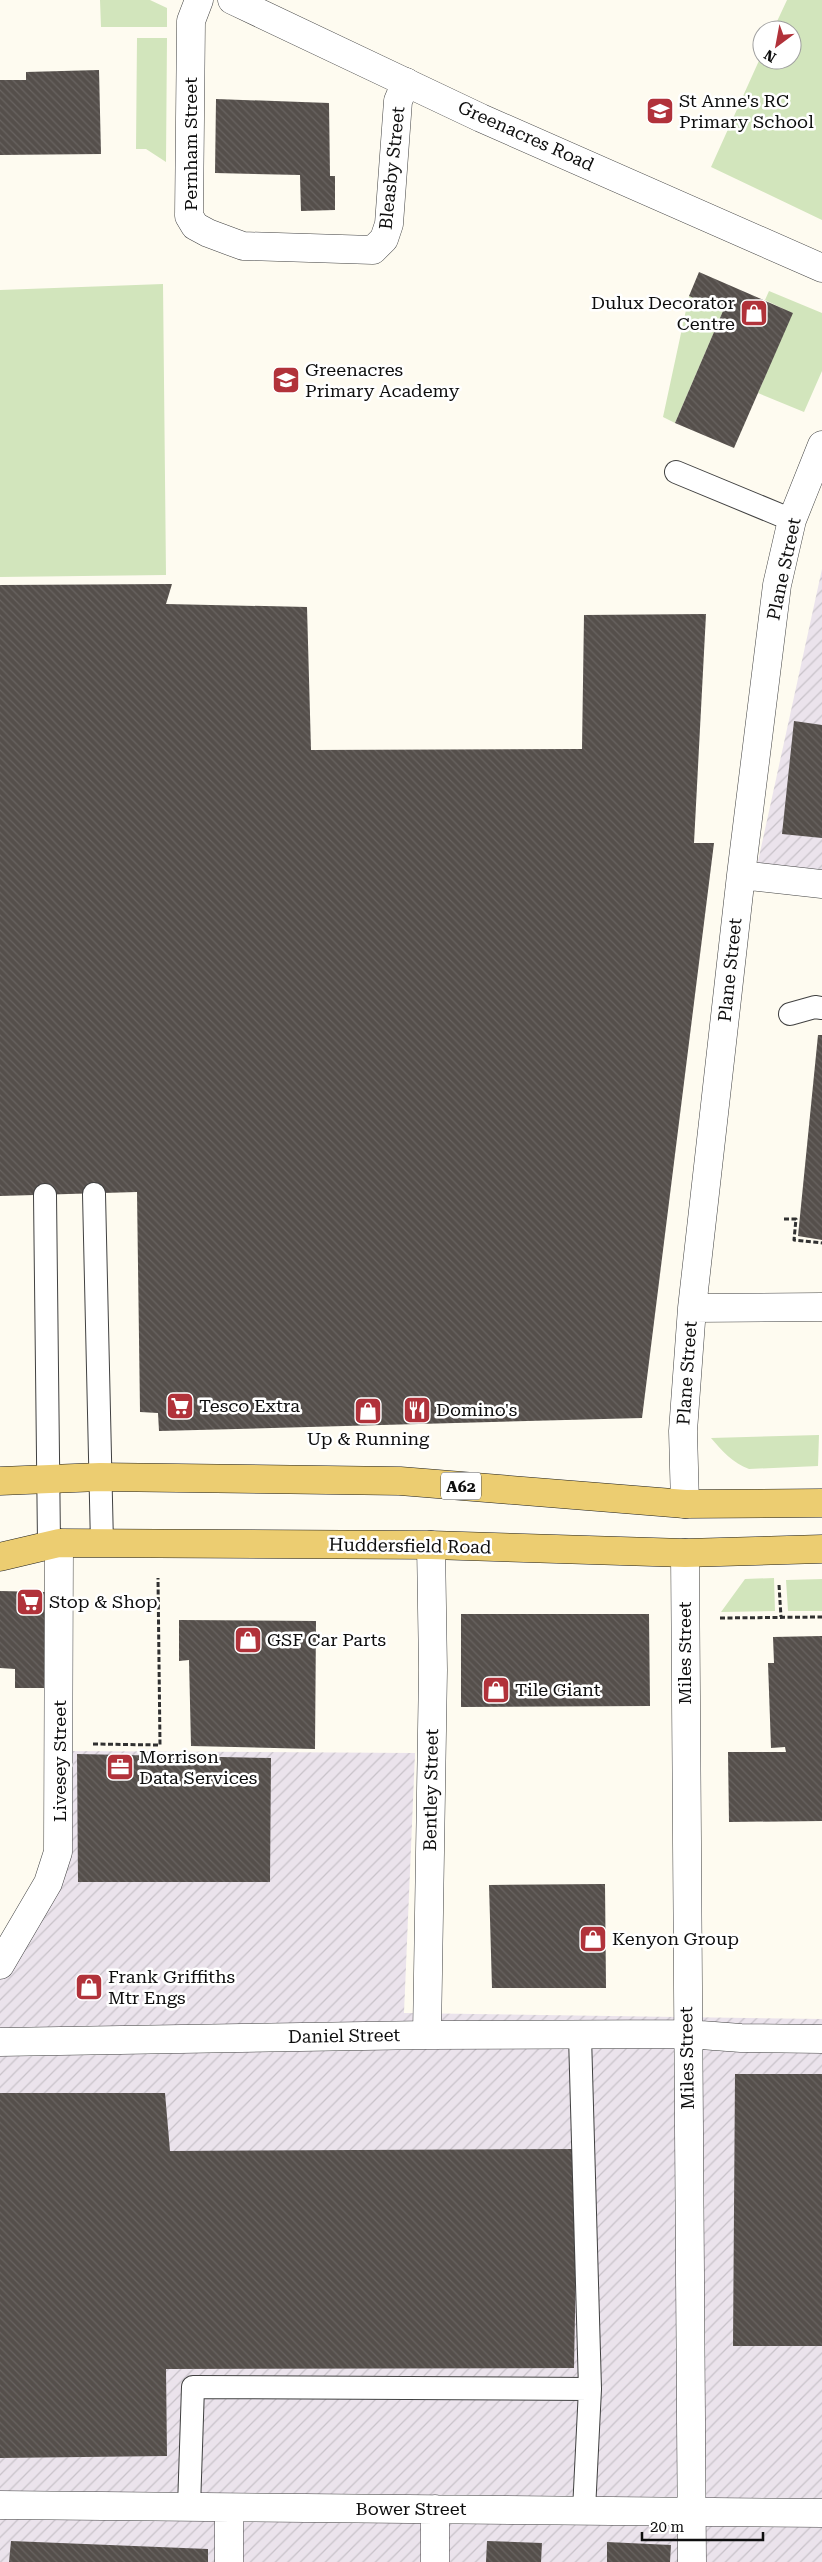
<svg xmlns="http://www.w3.org/2000/svg" width="822" height="2562" font-family="'Roboto Serif',serif">
	<style>
		.industrial { fill: url(#industrial-furrows) }
		.grass { fill: #d2e5bc }
		.building { fill: url(#building-back-hatch) }
		.lines { fill: none; stroke-linecap: round; stroke-linejoin: round }
		.service-casing { stroke: #414141; stroke-width: 24 }
		.minor-casing { stroke: #414141; stroke-width: 29 }
		.tertiary-casing { stroke: #414141; stroke-width: 29 }
		.primary-casing { stroke: #1f1f1f; stroke-width: 29 }
		.path { stroke: #303030; stroke-width: 3; stroke-dasharray: 5 2.5; stroke-linecap: butt }
		.service { stroke: #fff; stroke-width: 22 }
		.minor { stroke: #fff; stroke-width: 28 }
		.tertiary { stroke: #fff; stroke-width: 28 }
		.primary { stroke: #eccd71; stroke-width: 28 }
		.labels { text-anchor: middle; stroke-width: 5; stroke-linejoin: round; paint-order: stroke }
		.shield { fill: #fff; stroke: #565656; stroke-width: 1 }
		.shield-label { font-size: 16px; font-weight: bold; fill: #0e0e0e }
		.poi-label { font-size: 18px; fill: #0e0e0e; stroke: #fff; text-anchor: start }
		.street-label { font-size: 18px; fill: #0e0e0e; stroke: #fff }
	</style>
	<defs>
		<pattern id="industrial-furrows" width="10" height="10" patternUnits="userSpaceOnUse" patternTransform="scale(1.25)"><rect width="10" height="10" fill="#ebe3ec"/><path d="M-1 1l2-2M0 10L10 0M9 11l2-2" fill="none" stroke="#c8c2c9"/></pattern>
		<pattern id="building-back-hatch" width="6" height="6" patternUnits="userSpaceOnUse" patternTransform="scale(1.25)"><rect width="6" height="6" fill="#554f4b"/><path d="M-1 5l2 2M0 0l6 6M5-1l2 2" fill="none" stroke="#696461"/></pattern>
	</defs>
	<rect width="100%" height="100%" fill="#fefbf0"/>
	<path class="industrial" d="M822,569v304l-65,-7z
		M66,1751l349,2 -11,260 418,6v543h-822v-610l56,-106z"/>
	<path class="grass" d="M100,0h50l17,8v19h-66z
		M787,0h35v220l-111,-53 51,-113v6h30v-30h-19z
		M137,38h30l-1,124 -20,-13h-10z
		M163,284l3,291 -166,2v-287z
		M769,291l53,22v58l-18,41 -46,-19 34,-80 -27,-13z
		M689,296l34,15 -48,112 -12,-6z
		M819,1435l-1,31 -69,3c-16,-6 -27,-18 -38,-31z
		M774,1578l1,33 -54,1 24,-33z
		M822,1579v32h-34l-2,-31z"/>
	<path class="building" d="M99,70l2,84 -101,1v-75h26v-8z
		M216,99l113,4 1,73h5v34l-34,1 -1,-36 -85,-2z
		M699,272l94,41 -59,135 -59,-25 48,-112 -34,-15z
		M172,584l-6,20 141,3 4,143 271,-1 2,-134 122,-1 -12,229h20l-72,575 -483,13 -1,-18 -18,-1 -3,-220 -137,4v-611z
		M794,721l28,4v113l-40,-4z
		M818,1035h4v205l-24,-4z
		M0,1591l45,1 1,96h-31v-19l-15,-1z
		M461,1614h188l1,92 -189,1z
		M179,1620l137,1 -1,128 -124,-3 -2,-86 -10,1z
		M822,1636v185l-93,1 -1,-70h58l-1,-5 -14,1 -3,-85h6l-1,-26z
		M77,1754l194,4 -1,124h-192z
		M605,1884l1,104h-114l-3,-103z
		M735,2074h87v272h-89z
		M0,2093h165l5,58 408,-2 -4,219 -408,1 1,87 -167,2z
		M11,2541l197,8v13h-199z
		M487,2541l55,2 -1,19h-55z
		M607,2542l64,3 -1,17h-63z"/>
	<g class="lines">
		<g class="service-casing">
			<path id="service" d="M676,472l116,48
				M790,1014l25,-7 7,1
				M94,1194l8,350
				M45,1195l4,348
				M580,2036l10,353 -6,121
				M189,2507l4,-120 397,2"/>
		</g>
		<g class="minor-casing">
			<path id="minor" d="M199,0l-8,21 -2,195 6,10 13,7 35,13 130,4 11,-11 5,-15 9,-123 8,-19
				M741,875l81,9
				M692,1308l130,-1
				M685,1504l-2,-73 9,-123 49,-433 36,-290 15,-65 30,-75
				M685,1553l7,1009
				M0,1965l48,-82 10,-31 1,-309
				M427,2035l6,-365 -2,-125
				M0,2042l427,-7 260,-1 54,4 81,1
				M0,2505l822,8
				M229,2508v54
				M435,2509v53"/>
		</g>
		<g class="tertiary-casing">
			<path id="tertiary" d="M232,0l249,118 341,150"/>
		</g>
		<g class="primary-casing">
			<path id="primary" d="M0,1481l100,-4 300,4 285,23 137,-1
				M0,1557l59,-14 372,2 254,8 137,-4"/>
		</g>
		<path class="path" d="M784,1219h12l-2,21 28,3
			M779,1585l2,32
			M720,1618l102,-1
			M93,1744l67,1 -2,-167"/>
		<use href="#service" class="service"/>
		<use href="#minor" class="minor"/>
		<use href="#tertiary" class="tertiary"/>
		<use href="#primary" class="primary"/>
	</g>
	<defs>
		<g id="school-square" transform="scale(1.4375)"><rect x="-9" y="-9" width="18" height="18" rx="4" fill="#b1323a" stroke="#fff"/><path d="M0-5L7-2L0 1L-7-2ZM-4 1L0 2.5L4 1V4Q0 6-4 4Z" fill="#fff"/></g>
		<g id="shop-square" transform="scale(1.4375)"><rect x="-9" y="-9" width="18" height="18" rx="4" fill="#b1323a" stroke="#fff"/><path d="M-5-2.5h2.3a2.7 3.5 0 0 1 5.4 0H5L5.5 6h-11ZM-1.5-2.5h3a1.5 2.3 0 0 0-3 0Z" fill="#fff"/></g>
		<g id="supermarket-square" transform="scale(1.4375)"><rect x="-9" y="-9" width="18" height="18" rx="4" fill="#b1323a" stroke="#fff"/><path d="M-6-5.5h2.5l.6 2H6L4.5 2H-2.5L-4.4-4H-6ZM-1.5 3.2a1.3 1.3 0 1 0 .1 0ZM3 3.2a1.3 1.3 0 1 0 .1 0Z" fill="#fff"/></g>
		<g id="restaurant-square" transform="scale(1.4375)"><rect x="-9" y="-9" width="18" height="18" rx="4" fill="#b1323a" stroke="#fff"/><path d="M-5-6h1v4h1v-4h1v4h1v-4h1v5L-1.5 .5V6h-2V.5L-5-1ZM5-6V6H3V1.5H1.5Q1.5-4 5-6Z" fill="#fff"/></g>
		<g id="office-square" transform="scale(1.4375)"><rect x="-9" y="-9" width="18" height="18" rx="4" fill="#b1323a" stroke="#fff"/><path d="M-6-3h4V-5.5h4V-3h4V5H-6ZM-1-4.5V-3h2v-1.5ZM-6 0V1H6V0Z" fill="#fff"/></g>
	</defs>
	<g fill-rule="evenodd">
		<use href="#school-square" x="660" y="111"/>
		<use href="#shop-square" x="754" y="313"/>
		<use href="#school-square" x="286" y="380"/>
		<use href="#supermarket-square" x="180" y="1406"/>
		<use href="#restaurant-square" x="417" y="1410"/>
		<use href="#shop-square" x="368" y="1411"/>
		<use href="#supermarket-square" x="30" y="1602"/>
		<use href="#shop-square" x="248" y="1640"/>
		<use href="#shop-square" x="496" y="1690"/>
		<use href="#office-square" x="120" y="1767"/>
		<use href="#shop-square" x="593" y="1939"/>
		<use href="#shop-square" x="89" y="1987"/>
	</g>
	<g class="labels">
		<rect class="shield" x="441" y="1472.5" width="40" height="27" rx="4"/>
		<g class="shield-label">
			<text x="461" y="1492">A62</text>
		</g>
		<g class="poi-label">
			<text x="679" y="107">St Anne's RC<tspan x="679" dy="21">Primary School</tspan></text>
			<text x="735" y="309" text-anchor="end">Dulux Decorator<tspan x="735" dy="21">Centre</tspan></text>
			<text x="305" y="376">Greenacres<tspan x="305" dy="21">Primary Academy</tspan></text>
			<text x="199" y="1412">Tesco Extra</text>
			<text x="436" y="1416">Domino's</text>
			<text x="368" y="1445" text-anchor="middle">Up &amp; Running</text>
			<text x="49" y="1608">Stop &amp; Shop</text>
			<text x="267" y="1646">GSF Car Parts</text>
			<text x="515" y="1696">Tile Giant</text>
			<text x="139" y="1763">Morrison<tspan x="139" dy="21">Data Services</tspan></text>
			<text x="612" y="1945">Kenyon Group</text>
			<text x="108" y="1983">Frank Griffiths<tspan x="108" dy="21">Mtr Engs</tspan></text>
		</g>
		<g class="street-label">
			<text transform="translate(526 136) rotate(24)" y="6">Greenacres Road</text>
			<text transform="translate(191 144) rotate(-90)" y="6">Pernham Street</text>
			<text transform="translate(392 168) rotate(-84)" y="6">Bleasby Street</text>
			<text transform="translate(784 569) rotate(-78)" y="6">Plane Street</text>
			<text transform="translate(730 970) rotate(-84)" y="6">Plane Street</text>
			<text transform="translate(687 1373) rotate(-86)" y="6">Plane Street</text>
			<text transform="translate(410 1546) rotate(1)" y="6">Huddersfield Road</text>
			<text transform="translate(685 1653) rotate(-90)" y="6">Miles Street</text>
			<text transform="translate(60 1761) rotate(-90)" y="6">Livesey Street</text>
			<text transform="translate(431 1790) rotate(-89)" y="6">Bentley Street</text>
			<text transform="translate(344 2036) rotate(-1)" y="6">Daniel Street</text>
			<text transform="translate(687 2058) rotate(-91)" y="6">Miles Street</text>
			<text x="411" y="2515">Bower Street</text>
		</g>
	</g>
	<g transform="translate(777 45) rotate(212)"><circle r="24" fill="#ffffff" stroke="#9f9f9f"/>
	<path d="M0-4L9 19L0 12L-9 19Z" fill="#b1323a"/>
	<text y="-8" font-size="14" font-weight="bold" text-anchor="middle" fill="#0e0e0e">N</text>
	</g>
	<path d="M642 2532v8h121v-8" fill="none" stroke="#0e0e0e" stroke-width="2.5"/>
	<text x="650" y="2532" font-size="15" fill="#0e0e0e" stroke="#ffffff" stroke-width="4" paint-order="stroke">20 m</text>
</svg>
